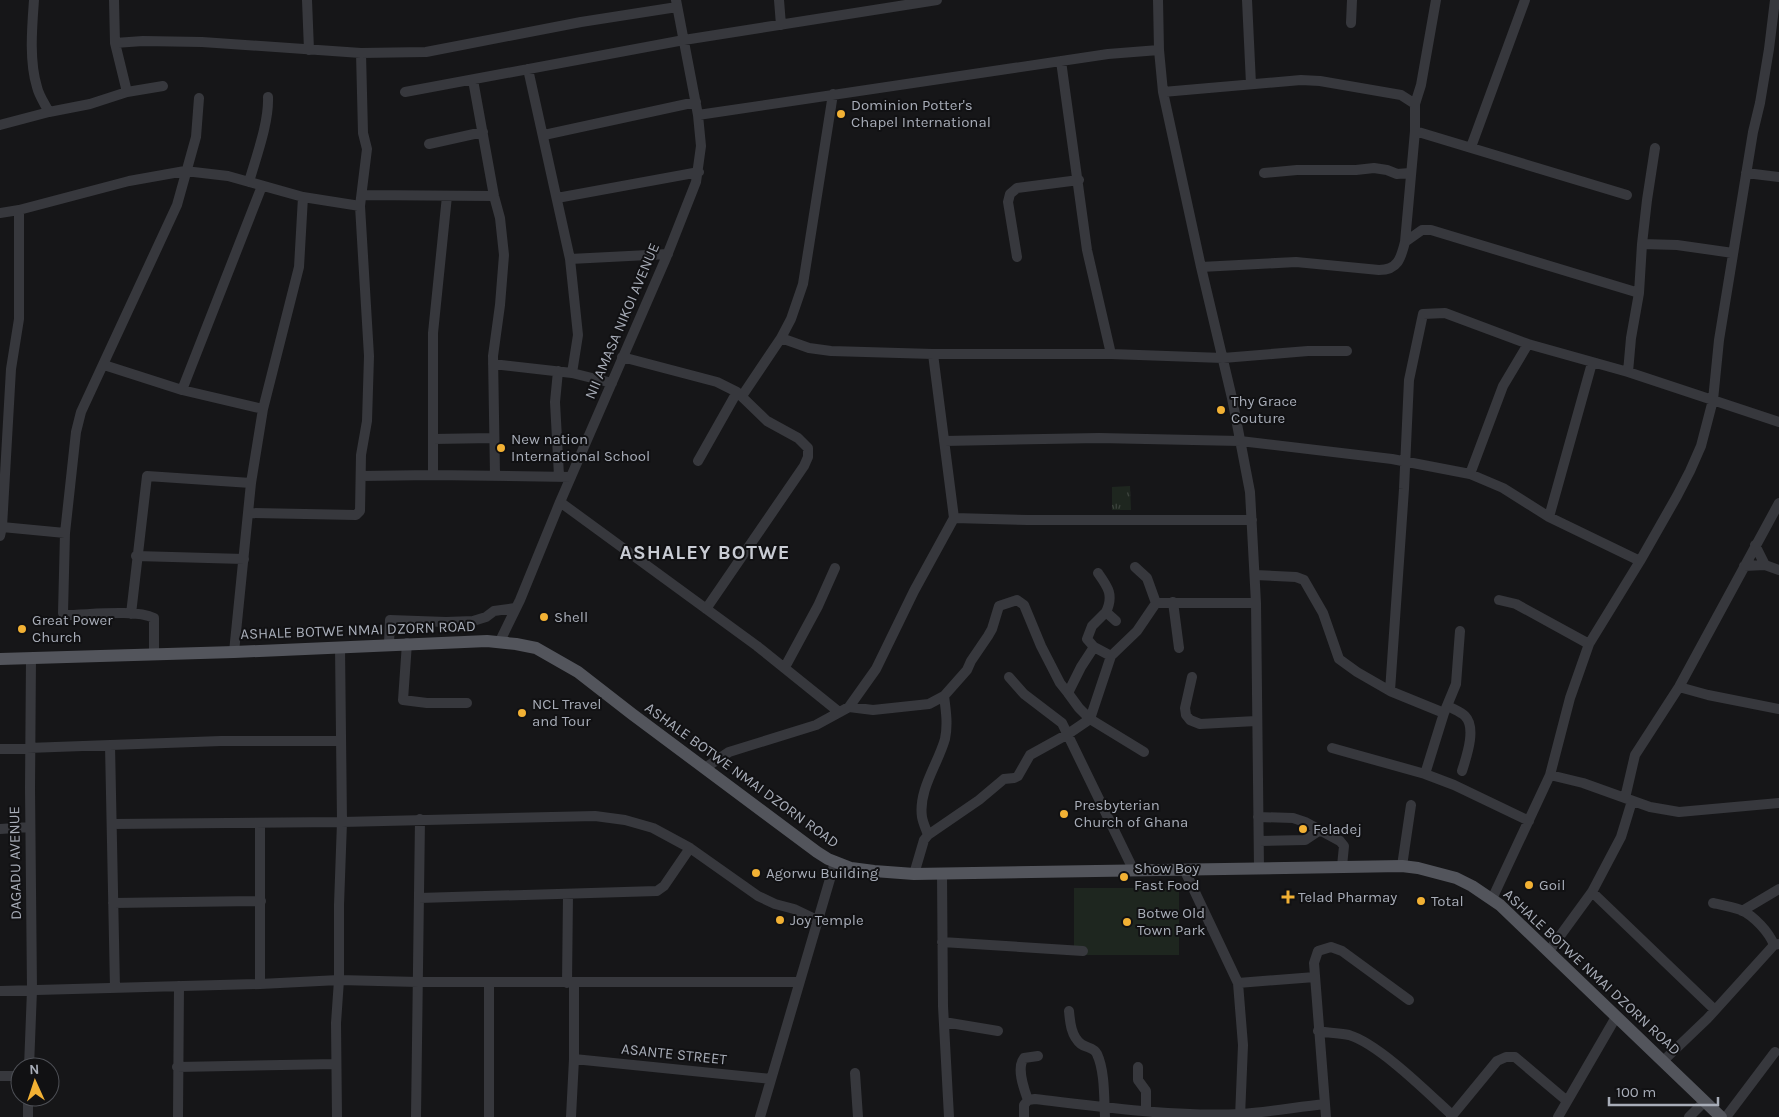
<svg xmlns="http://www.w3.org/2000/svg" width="1779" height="1117" font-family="Karla,sans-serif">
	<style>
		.grass { fill: url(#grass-tufts) }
		.park { fill: #1e261f }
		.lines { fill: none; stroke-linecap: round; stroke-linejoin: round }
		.minor { stroke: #37383d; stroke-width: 10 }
		.major { stroke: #53555c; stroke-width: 12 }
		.poi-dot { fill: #f2b134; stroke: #111113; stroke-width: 2 }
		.labels { text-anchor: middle; stroke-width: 4; stroke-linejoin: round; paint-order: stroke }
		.poi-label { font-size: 15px; fill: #a8adb8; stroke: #111113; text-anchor: start }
		.street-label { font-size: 15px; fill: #a8adb8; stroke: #111113 }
		.district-label { font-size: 20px; font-weight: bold; letter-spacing: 1px; fill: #c9ccd4; stroke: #111113 }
	</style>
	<defs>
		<pattern id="grass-tufts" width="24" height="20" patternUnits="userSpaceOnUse" patternTransform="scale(1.25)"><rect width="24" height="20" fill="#1e261f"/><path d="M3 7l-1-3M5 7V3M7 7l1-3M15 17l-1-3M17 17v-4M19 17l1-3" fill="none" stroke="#3c433d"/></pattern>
	</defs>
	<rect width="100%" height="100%" fill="#161618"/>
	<path class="grass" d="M1130,486l1,24h-19v-23z"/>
	<path class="park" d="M1074,888h105v67h-105z"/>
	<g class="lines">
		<path class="minor" d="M34,0c-2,27 -5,61 3,87 2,9 8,17 12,25
			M114,0l1,43 12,49
			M307,0l2,50
			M779,0l2,25
			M1158,0l1,50 4,42 38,175 31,131 18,94 6,111 3,266
			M1247,0l4,84
			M1351,23l1,-23
			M115,43l28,-2 59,1 159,11 65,-1 155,-30 96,-15
			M1061,61l26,189 24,104
			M528,69l42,190 8,76 -6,38
			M473,80l21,116 6,22 4,37 -4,50 -7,51 2,119
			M405,92l279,-52 253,-40
			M1163,92l138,-12 19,1 81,14 14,9
			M698,115l410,-61 51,-4
			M0,125l49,-13 41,-8 37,-12 36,-6
			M1415,131l212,64
			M544,135l152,-33
			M429,144l54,-12
			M1471,147l54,-147
			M1264,173l33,-3h59l18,-2 13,2 10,4 13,-1
			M1746,173l33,4
			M249,182c7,-25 20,-59 19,-85
			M362,195l132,1
			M557,198l142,-26
			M0,213l19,-3 110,-29 56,-10 43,5 75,21 57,9
			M1405,242l17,-12h9l208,63
			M1642,244l35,1 56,8
			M1017,257l-9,-55 2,-8 7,-6 62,-8
			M570,259l98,-5
			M1201,267l95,-5 83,8c19,0 22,-12 26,-28l10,-111v-27l6,-19 15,-85
			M781,338l28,10 22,3 102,3h178l112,4 85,-7h39
			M933,354l21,164
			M622,357l95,25 20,10 30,29 31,17 10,10v9l-4,9 -98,143
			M493,364l79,9 40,10
			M104,365l78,25 81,19
			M558,371l-3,31 4,74
			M1628,372l3,-34 8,-45 3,-49 5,-44 8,-52
			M182,390l80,-204
			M742,396l39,-58 10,-19 12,-35 30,-190
			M433,439l61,-1
			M944,441l155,-3 141,3 152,18 78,15 33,14 46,29 91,44
			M698,461l39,-69
			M1470,474l33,-88 25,-42
			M433,475v-142l14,-137
			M361,476l72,-1 138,2
			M560,502l197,144 82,66
			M249,513l107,2 4,-4 1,-56 6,-34 2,-65 -9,-150 7,-57 -4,-16 -2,-80
			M1549,517l43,-154
			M2,527l63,6
			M0,536l2,-9 9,-158 8,-50v-109
			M1755,545l10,20
			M136,556l108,3
			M1744,566l21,-1 14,5
			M1135,567l12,11 9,25
			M1098,573c10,14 16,22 8,39
			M1255,575l41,2 8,3 19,33 16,46 18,13 33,19 54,22
			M1499,600l17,4 73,40
			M1173,602l6,46
			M131,614l16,-138 104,7
			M1116,621l-10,-9 -14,14 -5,13 7,8 -13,20 -13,26 11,15 11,11 54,33
			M500,641l20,-41 40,-98 106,-244 30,-76 5,-36 -3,-31 -22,-115
			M407,643l-4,57 24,3h40
			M389,644l1,-24 56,2 27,-1 13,-4 8,-6 21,-3
			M1094,647l17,9
			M234,652l17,-169 12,-74 36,-142 4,-70
			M154,654v-36c-19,-9 -66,-3 -89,-3l-2,-2 2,-80 11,-101 5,-20 96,-207 19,-68 3,-39
			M785,667l33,-61 17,-38
			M1009,677l15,17 38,29 71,146
			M1192,677l-7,31 1,7 4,5 10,4 56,-3
			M1679,687l29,8 71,14
			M1390,691l14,-202 5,-109 14,-66 22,-1 83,31 100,28 151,50
			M1448,706c5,3 13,6 17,10 12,12 1,42 -3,55
			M849,707l24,3 56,-6 15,-8 23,-26 4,-9 17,-25 4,-7 7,-23 18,-6 7,5 17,41 19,37 8,10
			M110,745l5,243
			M1332,748l93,26 29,11 75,36
			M0,749l221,-8h120
			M705,768l24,-16 87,-27 33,-18 27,-38 38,-78 40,-73 74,2h224
			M1425,774l19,-61 12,-29 4,-53
			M1550,775l33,8 67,24 29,5 100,-9
			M1625,798l10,-43 44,-68 100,-184
			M1258,817l35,1 12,4 35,19 4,5 -2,20
			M112,824l230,-2 253,-6 30,4 28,8 37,20 68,48 17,8 19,5 23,11
			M0,829l30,-2
			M928,835c-2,-6 -5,-12 -6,-18 -4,-27 16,-53 23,-78 3,-14 1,-28 -1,-43
			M1259,841l46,-1 15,-10
			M1402,866l9,-61
			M1184,869l54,114 5,62 -3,72
			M914,874l10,-34 4,-5 51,-35 25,-21 10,-1 4,-2 12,-21 38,-21 22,-15 21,-63 26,-25 19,-28h100
			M942,874l1,132 6,111
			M1592,892l123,118
			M419,898l238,-7 7,-5 26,-38
			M1492,899l58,-124 20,-77 19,-54 51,-83 37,-65 13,-25 11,-25 12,-46 6,-60 9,-55 25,-153 7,-29 9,-54 6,-49
			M113,903l148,-2
			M1713,903c9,2 19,4 28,7 13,6 28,22 33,35
			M1742,911l37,-22
			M942,942l141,9
			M1549,951l43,-59 29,-55 11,-36
			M489,982v135
			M567,983l1,-88
			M1238,983l77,-6
			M260,984v-161
			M0,991l260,-7 79,-4 79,2h381
			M1069,1011c1,11 2,25 12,33 5,4 13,3 16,10 8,17 7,45 8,63
			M944,1022l54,9
			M1318,1031c10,2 21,2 31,4 30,9 79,58 103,80
			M574,1059l197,20
			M1663,1061l44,-42 67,-74 5,-1
			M29,1067l3,-77 -2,-202 1,-130
			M177,1067l159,-3
			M1138,1067v13l8,11v20
			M855,1073l3,44
			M0,1076h20
			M1028,1100l7,-1c68,8 138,18 206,15 28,-2 56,-7 84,-10
			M1028,1100c-4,-11 -12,-32 -4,-42l14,-2
			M28,1117v-20
			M178,1117l1,-131
			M337,1117l-1,-94 3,-43v-75l3,-83 -2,-175
			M416,1117l4,-298
			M571,1117l3,-58v-76
			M760,1117l75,-255
			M1024,1117v-12l4,-5
			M1326,1117l-12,-154 4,-12 13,-4 11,4 67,49
			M1451,1117l46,-56 9,-4h9l52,44
			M1558,1117l58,-100
			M1689,1117l15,-15
			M1726,1117l49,-65"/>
		<path class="major" d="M0,659l234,-7 253,-11 29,3 20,4 42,24 54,42 185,138 11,7 23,9 23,3 40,3 488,-8 16,2 38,10 16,8 28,19 221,212"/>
	</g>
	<g class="poi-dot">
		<circle cx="841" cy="114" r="5"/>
		<circle cx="1221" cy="410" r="5"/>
		<circle cx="501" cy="448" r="5"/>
		<circle cx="544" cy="617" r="5"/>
		<circle cx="22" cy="629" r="5"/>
		<circle cx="522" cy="713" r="5"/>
		<circle cx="1064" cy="814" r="5"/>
		<circle cx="1303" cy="829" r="5"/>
		<circle cx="756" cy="873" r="5"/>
		<circle cx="1124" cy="877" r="5"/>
		<circle cx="1529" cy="885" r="5"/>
		<path d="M1285.5 889.5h5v5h5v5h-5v5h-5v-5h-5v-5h5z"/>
		<circle cx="1421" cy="901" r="5"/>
		<circle cx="780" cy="920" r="5"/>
		<circle cx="1127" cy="922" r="5"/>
	</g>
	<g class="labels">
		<g class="poi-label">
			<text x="851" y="110">Dominion Potter's<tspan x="851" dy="17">Chapel International</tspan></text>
			<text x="1231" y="406">Thy Grace<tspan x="1231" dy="17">Couture</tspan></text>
			<text x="511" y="444">New nation<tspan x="511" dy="17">International School</tspan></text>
			<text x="554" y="622">Shell</text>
			<text x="32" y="625">Great Power<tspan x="32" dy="17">Church</tspan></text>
			<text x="532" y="709">NCL Travel<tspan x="532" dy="17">and Tour</tspan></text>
			<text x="1074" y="810">Presbyterian<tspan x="1074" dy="17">Church of Ghana</tspan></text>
			<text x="1313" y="834">Feladej</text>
			<text x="1134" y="873">Show Boy<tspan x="1134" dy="17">Fast Food</tspan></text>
			<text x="766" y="878">Agorwu Building</text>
			<text x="1539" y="890">Goil</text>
			<text x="1298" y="902">Telad Pharmay</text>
			<text x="1431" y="906">Total</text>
			<text x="1137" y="918">Botwe Old<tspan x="1137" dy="17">Town Park</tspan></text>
			<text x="790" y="925">Joy Temple</text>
		</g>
		<g class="street-label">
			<text transform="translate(622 321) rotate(-67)" y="5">NII AMASA NIKOI AVENUE</text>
			<text transform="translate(358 630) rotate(-2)" y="5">ASHALE BOTWE NMAI DZORN ROAD</text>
			<text transform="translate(742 775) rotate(36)" y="5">ASHALE BOTWE NMAI DZORN ROAD</text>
			<text transform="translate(15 863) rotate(-91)" y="5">DAGADU AVENUE</text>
			<text transform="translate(1592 972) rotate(43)" y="5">ASHALE BOTWE NMAI DZORN ROAD</text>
			<text transform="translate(674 1054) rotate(6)" y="5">ASANTE STREET</text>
		</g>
		<g class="district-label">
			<text x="705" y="559">ASHALEY BOTWE</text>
		</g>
	</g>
	<g transform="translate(35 1082) rotate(357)"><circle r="24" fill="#111113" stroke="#4d4f55"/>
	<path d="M0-4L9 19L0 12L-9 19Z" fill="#f2b134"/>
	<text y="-8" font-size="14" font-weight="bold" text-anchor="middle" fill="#a8adb8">N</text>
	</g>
	<path d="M1609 1097v8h109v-8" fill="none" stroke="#a8adb8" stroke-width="2.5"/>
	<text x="1616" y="1097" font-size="15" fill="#a8adb8" stroke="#111113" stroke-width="4" paint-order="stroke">100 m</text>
</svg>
